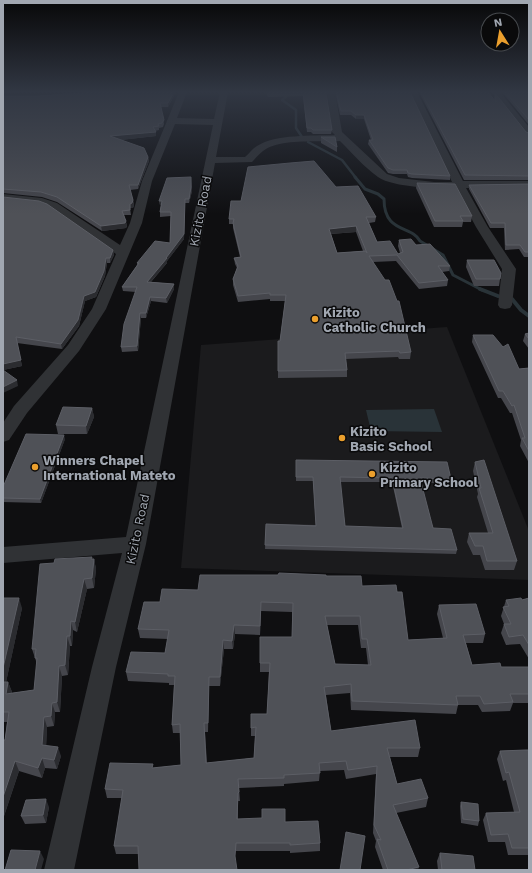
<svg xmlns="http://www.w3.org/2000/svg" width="532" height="873" font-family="'Work Sans',sans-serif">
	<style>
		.built { fill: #1b1b1d }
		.water { fill: #293338 }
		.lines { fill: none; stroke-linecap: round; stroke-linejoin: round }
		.stream-far2 { stroke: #293338; stroke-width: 2.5 }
		.stream-far1 { stroke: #293338; stroke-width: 3 }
		.stream { stroke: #293338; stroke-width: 4 }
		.minor { fill: #303235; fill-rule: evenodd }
		.wall { fill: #45464c; fill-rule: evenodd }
		.shaded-wall { fill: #2b2c30 }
		.building { fill: #4f5157; stroke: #5c5e65; fill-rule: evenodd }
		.poi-dot { fill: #eb9f2d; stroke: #0a0a0b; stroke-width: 1.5 }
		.labels { text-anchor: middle; stroke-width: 3; stroke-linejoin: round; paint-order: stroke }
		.street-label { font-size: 13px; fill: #a1a7b1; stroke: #0a0a0b }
		.poi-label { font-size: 13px; font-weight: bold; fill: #a1a7b1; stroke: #0a0a0b; text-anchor: start }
	</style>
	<rect width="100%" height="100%" fill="#0f0f11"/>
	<path class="built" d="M447,327l82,204v49l-348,-12 20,-223z"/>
	<path class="water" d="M434,409l8,23 -71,-1 -5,-21z"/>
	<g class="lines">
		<path class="stream-far2" d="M292,92l-10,8 14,10v18l6,9
			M308,142l34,18 14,18"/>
		<path class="stream-far1" d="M355,177l10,12 13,5 6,5c0,35 28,26 36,42l23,14 10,20 29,15"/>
		<path class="stream" d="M480,289l18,7
			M512,299l9,11 8,6"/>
		<path class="minor" d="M179,92h8l-10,26 37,1 6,-27h8l-12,65h29c4,-3 8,-9 12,-11 19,-12 55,-10 78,-11l-3,-3 -5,-40h8l7,40 45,42 12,4 35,4h18l-43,-90h8l46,89h66v6l-63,1 22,39 28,42 -4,36 -2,3 -5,1 -5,-1 -2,-3 4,-36 -26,-42 -21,-39c-19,0 -61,0 -77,-11 -14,-10 -26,-24 -38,-36 -20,1 -61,-3 -77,10 -4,3 -8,8 -11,11l-37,1 -69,381 -30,123 -42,203h-30l48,-203 30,-114 -119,10v-16l123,-10 87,-412 -38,-1 -23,57 -10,42 -36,86 -27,42 -52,62 -18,27 -6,2v-19l11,-17 54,-61 24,-36 24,-55 -67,-47 -9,-3 -37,-4v-6l39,4 15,5 63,42 10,-22 12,-42z
			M492,92h8l29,35v9l-3,-1z"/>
	</g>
	<path class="wall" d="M3,92h33l-33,1z
		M98,92h78l-8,15h-7l3,17 -1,3 -4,1v2l-4,1 1,1v4l-36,4 28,17 1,4 -11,28 -8,1 3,10 1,5 -1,3h-3l1,7h-7l3,11 -1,2 -24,3 -45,-29 -15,-5 -39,-4v-97h34z
		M265,92h61l6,38 -1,4h-18l-2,-2h-4l-4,-36 -35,1z
		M335,92h75l40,84v4l-38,-2 -4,-1 -1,-3h-14l-5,-1 -20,-29 1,-4h2l-7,-21h-8l-5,-4h-11z
		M419,92h69l6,8v-3l1,-4 31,39 3,1v47h-65z
		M502,92h27v33z
		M321,137l16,10v5l-16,-9z
		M191,177l1,14 -3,12h-4l-1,36 -17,22v2l-16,19 23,2v5l-7,14 -16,-2 -5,17h-5l-3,33 -16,1 -1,-5 15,-55 -13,-1 -1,-4 15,-22v-2l33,-20 1,-27 -11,1v-5l1,-7h-1l-1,-4z
		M417,183l55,33 -1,6h-8l-1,5h-28l-18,-39z
		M529,184v73h-5l-5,-8 -14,1 -1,-22h-14l-21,-39v-4z
		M336,187l40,30 -1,5 -6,1 8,19 21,12 2,-1 -2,-7 1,-6 17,5 34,21 -1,5 -7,1 6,8 -1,6 -28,3 -23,-28 -23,1 38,90 -1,7h-11l-1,-2 -52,2 1,11v7l-69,1v-37h2l5,-40h-15v-2l-32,3 -5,-17v-6l4,-11 -2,-4 -1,-6 6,-1 -7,-29v-4h-4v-5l12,-18zM356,232l7,19 -26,2 -6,-19z
		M3,197l110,53 1,5 -4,8h-3l-2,13 -9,21 -11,4 -6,25 -17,23 -45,-6 5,23 -19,4z
		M467,260l33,19 -1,7h-25l-8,-19z
		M529,333v16l-6,-8 2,-7z
		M473,335l46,34 10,-1v95l-9,-17 1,-6 -9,-27h-2l-9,-15h-3l-26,-56z
		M92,408l2,9 -7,17h-29l-2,-9z
		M65,439l-24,64 -38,-1v-15z
		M296,460l155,19v4h-30l12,45 24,22 -1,4 -191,-5 1,-25 50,1 -3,-44h-17zM340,482h52l10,46 -57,-2z
		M475,462l42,99 -3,9h-29l-5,-15h-7l-6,-13 2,-9h19l-11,-36 1,-3 -5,-23z
		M92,559h2l2,10 -2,19 -7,1 -10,43 -4,-2 -1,16h-2l-2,29 -6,1 -2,36h-5l-1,14 -7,1 -1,18 15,11 -4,13 -12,-1 -3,10 -23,-7 -16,48v-79h2l2,-18h-4v-124l19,10 -16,74h2l4,10v1l22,-3 3,-26 -5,-15z
		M326,576l36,10 35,6 11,48 35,-2 -6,-24 2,-9 46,29 -2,9h-17l6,22 29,2h28v36h-16l-3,8 -28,1 -4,-7h-20l-2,9 -105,-4 -1,-17 -24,2 5,36 89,17 -2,9h-28l7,27 31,14 -2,9 -30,6 22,57h-35l-8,-23 1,-6 -3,-8 3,-59 -30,5 -2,-9 -24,1 -1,10 -35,3v2l-45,2 1,13h-2v18l47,3 35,21v8l-30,2v-2h-54l-98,3h-22l-2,-8 8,-48h-15l-2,-9 49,-21 27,-3 -1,-32h-7l-1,-8 2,-40h-5v-2l-41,-2 -2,-9 39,-19 3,-14 -28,-1 -2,-9 22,-27 38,-12zM261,611l31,1v25h-32v35h9l-2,42h-16v22h4l-1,22 -47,5 -2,-31h3l1,-46h11l4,-37h9l2,-15 25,1zM327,625h31l3,23h5l2,17 -33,-1z
		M529,598v61l-9,-15 -14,1 -5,-12 3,-9 -3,-8 5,-16h16z
		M529,750v105h-21l-3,-13h-17l-5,-22 3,-7 28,-1 -8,-32 -3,1 -6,-22 3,-8z
		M461,802l18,19 -1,5 -17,-3 -1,-17z
		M49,807l-3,16 -21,1 -4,-8z
		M440,853l35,17h-37l-1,-9z"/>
	<path class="shaded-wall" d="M174,92h2l-8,15v-4z
		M356,115h8v4h-8z
		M156,132v4l-45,5 -1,-5z
		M148,157l1,4 -11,28v-4z
		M191,187l1,4 -3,12v-4z
		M185,199l-1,40 -17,22v2l-20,23v-4l19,-24z
		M133,200l1,5 -1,3h-3l1,7 -1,-11z
		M159,201h3v4h-2z
		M126,221l1,5 -1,2 -24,3 -1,-5z
		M356,226v6l-27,2v-5z
		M113,250l1,5 -4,8v-5z
		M106,258l1,5 -2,13 -9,21 -11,4 -6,25 -17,23 -1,-5 23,-48z
		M174,284v5l-7,14 -1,-5z
		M150,297l1,4 -5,17v-5z
		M140,313l1,5 -3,33 -1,-5z
		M16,337l6,29 -19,4v-6z
		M17,380l1,6 -15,7v-6z
		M92,408l2,9 -7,17 -1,-8z
		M64,435l1,4 -24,64 -1,-4z
		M92,557l2,9v-7l2,10 -2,19 -2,-10z
		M84,579l3,10 -10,43 -2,-10z
		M19,598l3,10 -18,84 -1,-24z
		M261,602v9l-1,24v-9z
		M71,621l2,9 -1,16 -2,-10z
		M234,625l1,9 -2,15 -1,-8z
		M67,636l3,10 -2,29 -3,-10z
		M223,640l1,9 -4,37v-9z
		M59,666l3,10 -2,36 -3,-10z
		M8,682l4,10 -3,11 -3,-9z
		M52,703l3,9 -1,14 -3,-10z
		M44,717l3,10 -1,27 -4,-9z
		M58,747l3,9 -4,13 -3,-9z
		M42,758l3,10 -3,10 -4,-10z
		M15,761l4,10 -16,48v-22z
		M46,799l3,8 -3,16 -3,-8z
		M40,851l4,8 -3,11h-6z
		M419,867l-1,3h-12z"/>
	<path class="building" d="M98,92h76l-6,11h-8l4,17 -2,3 -4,1 1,2 -6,1 3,5 -46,4 34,12 4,9 -10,28h-9l4,15 -1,3 -2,1v6l-8,1 4,10 -1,2 -24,3 -44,-29 -16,-5 -38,-3v-93h34z
		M267,92h59l6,38h-19l-2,-2h-4l-4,-36 -35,1z
		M336,92h74l40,84 -38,-2 -4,-1 -1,-3h-14l-5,-2 -19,-28h4l-9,-25h-8l-5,-4h-10z
		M421,92h67l8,10 -1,-9 31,39 3,1v43l-64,-1z
		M505,92h24v28z
		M321,137h14l2,10z
		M314,161l22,26 22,-1 18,31h-10l11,25 13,-1 8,13 5,-2 -4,-12 12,-1 5,6 14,-1 20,22h-12l10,14 -29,3 -22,-28 -28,1 16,24h4l8,21h2l12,51 -11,1 -1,-2 -54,2 2,17 -69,1v-30h2l6,-46h-16v-2l-32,3 -5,-17 5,-13 -4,-8 7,-1 -8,-34 1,-4h-5l2,-18h10l7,-34 42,-4zM356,226l11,27 -1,-2 -29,2 -8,-24z
		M191,177v10l-2,12h-4l-1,35 -18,24h1l-20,24 27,2 -8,14 -16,-1 -4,16h-6l-3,33 -16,1 3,-23 13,-37h-15l17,-24h-2l18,-22 15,2 1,-31h-11l2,-11h-3l8,-23z
		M417,183l38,1 17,32h-12l3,5h-28z
		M529,184v68h-4l-5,-7h-14l-1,-22h-14l-22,-38z
		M3,197l36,4 8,3 66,46 -3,8h-4l-2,13 -9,21 -11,4 -6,24 -17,24 -45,-7 5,23 -18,4z
		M467,260h27l7,13 -1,6h-24z
		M529,333v6l-4,-5z
		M473,335h20l10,12 5,-3 11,25 10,-1v83l-7,-13h3l-11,-33 -2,1 -9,-15h-4z
		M3,370l14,10 -14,7z
		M63,407l29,1 -6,18 -30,-1z
		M26,434l38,1 -24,64 -37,-1v-11z
		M296,460l151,2 4,17 -31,-1 13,50 18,1 6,21 -192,-5 1,-21 50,2 -3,-49h-17zM340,477l52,1 11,50 -58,-2z
		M484,460l33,101h-30l-4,-15h-8l-6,-13h24l-14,-45h2l-6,-26z
		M92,557l-1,2h3l-2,19 -8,1 -9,43 -4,-1 -1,15h-3l-2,29 -6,1 -2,36 -5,1 -1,13 -7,1 -2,28 16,2 -4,13 -12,-2 -4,10 -23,-7 -12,36v-57h2l4,-28h-6v-30h5l-2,12 28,-4 3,-32h-2l1,-9h-4l8,-85 14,-1 1,-4z
		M279,573l47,2v1h35l1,10 34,-1 1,7h5l6,48 39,-2 -8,-33 37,-1 9,30 -22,1 9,30 28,-2 1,4h28v27h-19l3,8 -29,2 -4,-8h-24l2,9 -106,-4 -1,-17 -27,3 7,44 84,-11 5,28h-33l10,36 24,-5 7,19 -35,7 26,62 -13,3h-18l-11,-31 4,1 -7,-15 3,-59 -29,4 -2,-9 -27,2 1,10 -36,2v3l-46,1 1,13 -1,1 -1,26 25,-1v-9h23v13l33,-1 2,22 -30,2v-2h-54l-1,13 2,14h-98l-1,-24h-24l9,-56 -18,-1 5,-26 43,1 -1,4 29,-3 -1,-41 -8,1 3,-49h-7v-2l-42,-2 5,-20 34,1 4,-23 -31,-1 6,-27h16l2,-13 36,1 2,-15h78zM261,602l32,1 -1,34h-32v26h10l-3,51h-16v14l5,-1 -2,31 -48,5 -2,-40h4l1,-46h11l3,-37 9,1 2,-16 26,1zM325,616h35l2,23h5l4,26 -36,-1z
		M3,598h16l-16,70z
		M521,598l1,2 7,-2v47l-6,-10 -14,2 -5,-13h7l-8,-17 6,-1 -3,-6z
		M526,750h3v98h-17l-4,-14 -17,1 -5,-22 34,-1 -11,-40 -3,1 -6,-22z
		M46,799l-3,16 -22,1 5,-16z
		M461,802l17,2 1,17 -16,-2z
		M346,832l19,4 -5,34h-20z
		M11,850l29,1 -5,19h-30z
		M440,853l33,3 2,14h-33z"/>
	<linearGradient id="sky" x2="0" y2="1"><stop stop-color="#080809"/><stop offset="0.43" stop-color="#313743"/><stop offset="1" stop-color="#313743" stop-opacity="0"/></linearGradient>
	<rect width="532" height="214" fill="url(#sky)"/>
	<g class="poi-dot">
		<circle cx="315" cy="319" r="4"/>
		<circle cx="342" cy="438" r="4"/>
		<circle cx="35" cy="467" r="4"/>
		<circle cx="372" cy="474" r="4"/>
	</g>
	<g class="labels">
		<g class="street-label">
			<text transform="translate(200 211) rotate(-79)" y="5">Kizito Road</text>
			<text transform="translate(137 529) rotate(-78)" y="5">Kizito Road</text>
		</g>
		<g class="poi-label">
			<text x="323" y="317">Kizito<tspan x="323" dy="15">Catholic Church</tspan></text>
			<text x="350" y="436">Kizito<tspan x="350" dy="15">Basic School</tspan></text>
			<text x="43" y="465">Winners Chapel<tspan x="43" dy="15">International Mateto</tspan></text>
			<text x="380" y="472">Kizito<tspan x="380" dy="15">Primary School</tspan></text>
		</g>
	</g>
	<rect width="532" height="873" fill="none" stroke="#a1a7b1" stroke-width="8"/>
	<g transform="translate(500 32) rotate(349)"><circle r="19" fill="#0a0a0b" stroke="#46494d"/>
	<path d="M0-3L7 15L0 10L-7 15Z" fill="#eb9f2d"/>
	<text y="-6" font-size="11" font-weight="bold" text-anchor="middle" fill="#a1a7b1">N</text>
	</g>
</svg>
